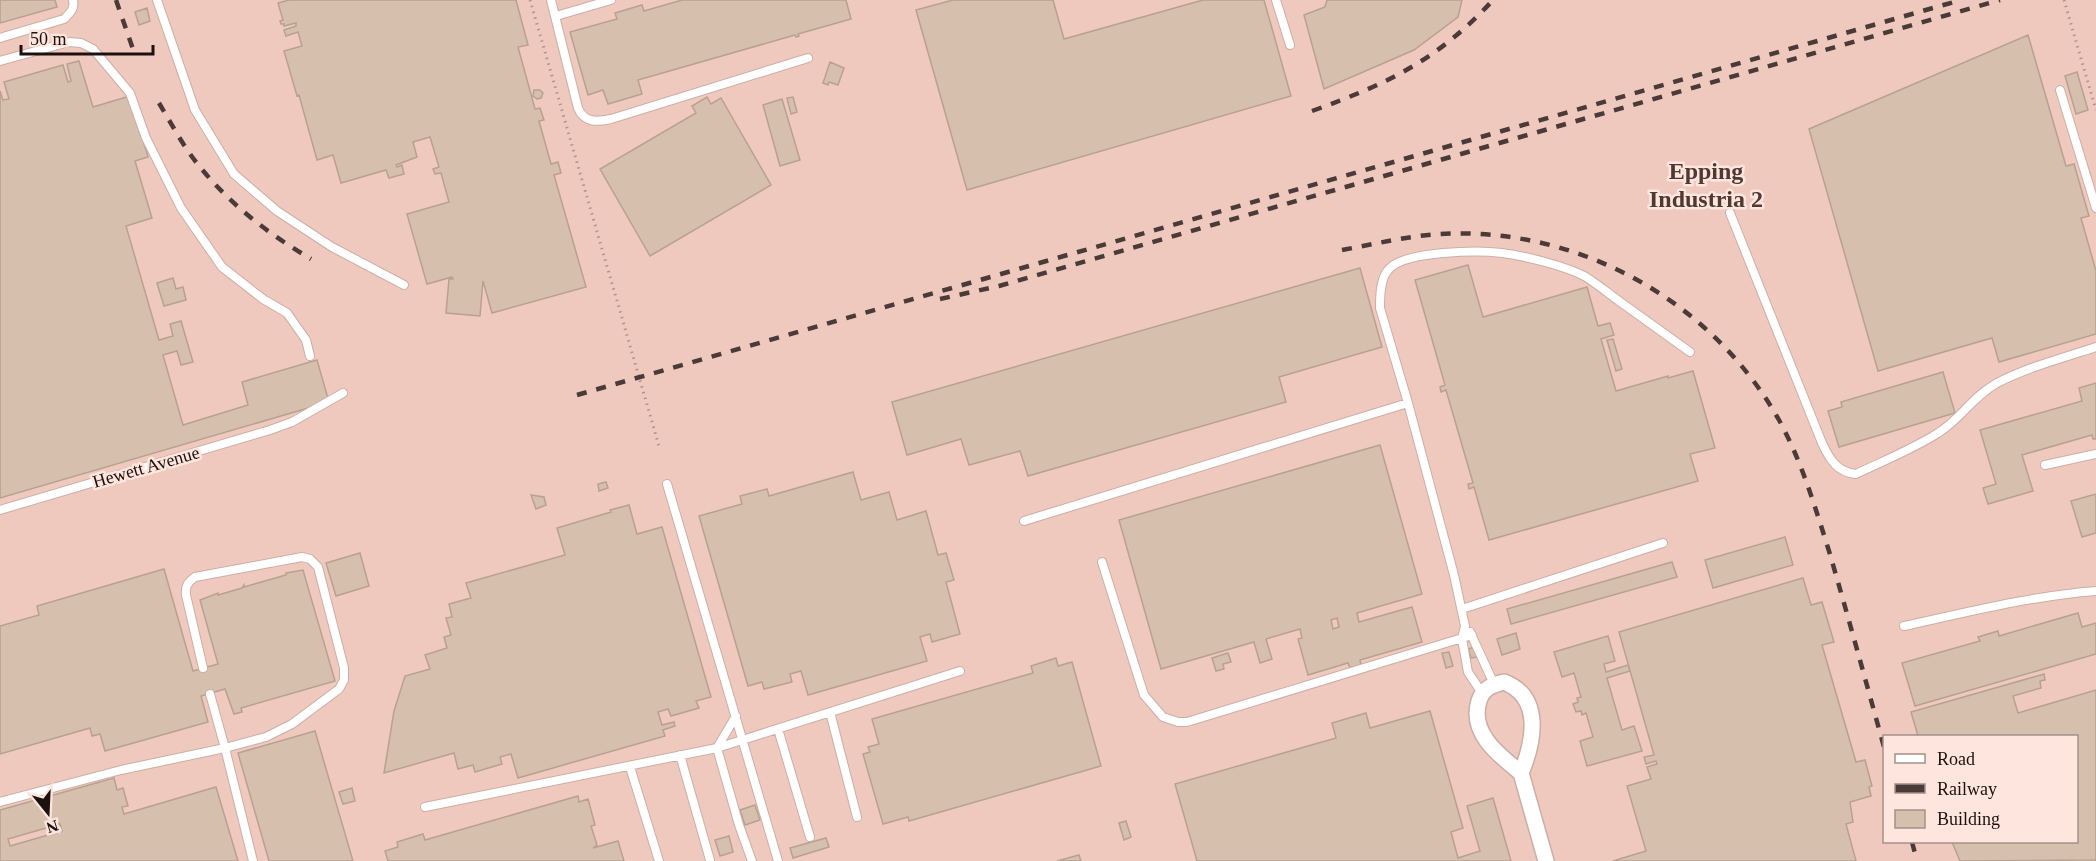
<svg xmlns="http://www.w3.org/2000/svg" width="2096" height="861" font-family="Georgia,serif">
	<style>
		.built { fill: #f0c9be; fill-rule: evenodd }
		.building { fill: #d7bfad; stroke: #b8a190; stroke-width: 1.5; fill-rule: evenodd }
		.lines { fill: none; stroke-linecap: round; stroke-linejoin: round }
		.service-casing { stroke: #ccaea6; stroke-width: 10 }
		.minor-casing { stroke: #ccaea6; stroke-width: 18 }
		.path { stroke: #ae9690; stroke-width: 3; stroke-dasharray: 1.5 4.5; stroke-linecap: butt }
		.service { stroke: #fff; stroke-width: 8 }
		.minor { stroke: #fff; stroke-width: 15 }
		.rail { stroke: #4a3b38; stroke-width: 4.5; stroke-dasharray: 10 10; stroke-linecap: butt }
		.labels { text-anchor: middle; stroke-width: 5; stroke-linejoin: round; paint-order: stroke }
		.street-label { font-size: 18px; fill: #1c110f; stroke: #fee5de }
		.district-label { font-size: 24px; font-weight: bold; fill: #513933; stroke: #fee5de }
	</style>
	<rect width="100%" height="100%" fill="#f5d6ce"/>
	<path class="built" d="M0,0h2096v861h-2096zM1884,736h192v106h-192z"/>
	<path class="building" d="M0,0h55l2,7 -57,16z
		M289,0h227l12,45 -10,2 17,62 5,-1 4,12 -5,1 12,43 7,-2 3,11 -7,2 32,112 -94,26 -9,-32 -3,35 -34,-3 3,-34h4l-1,-2 -25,7 -20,-70 42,-12 -8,-29 -6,1 -2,-5 6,-2 -9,-30 -17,5 4,15 -21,8 1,2 5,-2 2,9 -15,4 -3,-8 -45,13 -8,-28 -16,5 -18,-65 -2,1 -13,-45 18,-5 -4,-14 -12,4 -2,-6 12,-4v-3l-12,3v-2h-3l-1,-3 3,-1 -5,-17z
		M682,0h164l5,19 -53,15 1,2 -3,1 -1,-2 -157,45 4,14 -34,10 -5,-14 -15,5 -18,-63 47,-13 -2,-6 27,-8 2,6z
		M953,0h100l11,39 139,-39h61l27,96 -324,94 -51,-180z
		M1327,0h135l-4,17 -44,33 -90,39 -20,-74 21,-8z
		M147,8l3,13 -11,4 -4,-13z
		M2028,35l38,131 8,-2 15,52 -8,2 15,53v63l-97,28 -7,-24 -114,33 -69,-242z
		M79,61l14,46 37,-11 18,61 -13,4 17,57 -26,8 33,114 14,-4 -3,-12 11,-3 12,41 -12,3 -4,-14 -14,4 20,70 65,-20 -6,-23 75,-22 12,42 -329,96v-407l3,9 6,-1 -5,-17 59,-17 5,17 3,-1 -4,-17z
		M830,62l14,6 -6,17 -9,-3 -1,3 -5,-2z
		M2077,72l11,38 -12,4 -11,-38z
		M534,90h6l3,3 -2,5 -4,1 -4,-3z
		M707,97l4,7 10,-6 50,87 -121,71 -50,-87 96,-56 -4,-7z
		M793,97l4,15 -6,2 -4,-16z
		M782,99l18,61 -20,6 -17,-61z
		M1468,265l15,52 104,-30 11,39 12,-3 4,12 -13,4 15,52 52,-15v2l25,-7 22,77 -25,6 8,27 -209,59 -15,-53 -5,2 -1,-5 5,-1 -27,-93 -5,2 -1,-5 5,-2 -30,-105z
		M1360,268l22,79 -103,30 7,25 -258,74 -8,-25 -51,14 -8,-26 -54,16 -15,-53z
		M173,278l3,11 7,-2 3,13 -22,6 -7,-23z
		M1613,339l9,30 -6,2 -9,-31z
		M1943,372l12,41 -116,34 -11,-36 14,-4 -1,-5z
		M2096,383v56h-3l-1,-4 -70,20 11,36 -45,13 -5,-16 13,-4 -16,-54 102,-29 -3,-13z
		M1380,445l42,149 -65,19 2,9 53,-15 10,35 -62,18 1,5 -11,3 -2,-5 -40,12 -10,-36 4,-1 -2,-9 -34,10 6,20 -12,4 -6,-21 -93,27 -42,-149zM1337,618l2,9 -6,2 -2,-9z
		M853,472l8,28 28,-8 8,28 29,-9 12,44 8,-2 8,27 -8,2 14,52 -28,8 -2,-8 -10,3 7,24 -119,34 -7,-24 -11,3 2,8 -28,7 -2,-7 -14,4 -49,-170 43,-12 -2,-8 27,-7 2,7z
		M606,482l2,6 -9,3 -1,-7z
		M2096,494v39l-14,4 -11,-36z
		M531,495l13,2 2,8 -10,4z
		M629,505l8,29 25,-7 49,170 -15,4 3,7 -28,8 -3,-7 -10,3 4,13 12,-3 1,4 -12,4 2,6 -147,42 -7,-24 -11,3 2,7 -27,8 -2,-7 -15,4 -4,-16 -70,20 10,-62 11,-35 25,-7 -5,-14 22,-7 -3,-11 7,-2 -5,-17 6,-1 -3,-13 22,-6 -5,-15 99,-28 -8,-27 54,-16 -1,-2z
		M1785,537l8,28 -80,23 -8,-28z
		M360,553l9,33 -33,10 -10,-33z
		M1672,562l5,15 -166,47 -4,-15z
		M164,569l29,102 25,-7 -18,-64 18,-7v2l24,-7 2,-3v2l42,-12v-2l17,-3 32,111 -94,27 1,4 -8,2 -9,-25 -24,7 7,26 -103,29 -5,-17 -8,2 -2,-8 -90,26v-128l39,-11 -2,-9z
		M1803,578l8,27 11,-3 12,40 -12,3 34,117 9,-2 7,26 -3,1 2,9 -21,6 3,20 -7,2 10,37h-243l33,-10 -19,-65 24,-7 -4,-12 10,-3 -1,-3 -10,3 -2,-7 10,-2 -35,-123z
		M2078,613l4,14 14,-4v31l-181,52 -13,-43 78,-22 -2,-4 20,-6 1,5z
		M1516,633l4,16 -18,6 -5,-16z
		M1608,636l7,25 -11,3 2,8 22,-7 2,6 -23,7 15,52 12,-4 8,25 -55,15 -7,-25 13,-4 -7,-24 -4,2 -1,-4 -5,1 -3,-8 5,-2 -1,-4 4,-1 -7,-24 -12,4 -8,-25z
		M1474,647l3,10 -6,1 -3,-9z
		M1449,652l4,14 -7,2 -4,-15z
		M1228,653l3,9 -8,2 1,5 -8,2 -4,-13z
		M1056,658l2,8 14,-4 29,104 -192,55 -1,-4 -25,7 -20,-70 7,-2 -2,-5 11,-3 -7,-25 161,-46 -2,-7z
		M2044,674l1,6 -5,1 1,7 -28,8 5,17 78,-23v170l-136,1 -8,-19h124v-106h-158l-7,-24z
		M1430,711l33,117 -12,4 7,26 22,-7 -13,-45 26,-8 18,63h-314l-22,-77 161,-46 -4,-15 34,-10 4,15z
		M315,731l38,130h-84l-31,-108z
		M114,778l3,12 6,-2 5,18 -6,1 2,7 92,-27 22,74h-238v-51zM60,824l2,7 -52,15 -2,-7z
		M352,788l3,13 -12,3 -4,-12z
		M578,796l1,6 9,-3 7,26 -4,1 6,19 -4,3 25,-7 6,20h-236l-3,-10 13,-4 -1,-5 26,-8 2,6z
		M755,805l5,15 -15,5 -5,-15z
		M1126,821l5,16 -7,3 -5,-17z
		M729,836l4,16 -13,4 -5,-16z
		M826,838l3,9 -36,11 -3,-10z
		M1079,855l2,6h-24z"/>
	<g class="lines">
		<g class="service-casing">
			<path id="service" d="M157,0l38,110 39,64 43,37 55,36 72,38
				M551,0l27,108c6,15 19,14 33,11l197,-61
				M1276,0l14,45
				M556,16l55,-16
				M0,38l64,-19c6,-6 11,-10 9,-19
				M0,61l69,-19 12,1 12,6 37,44 16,45 35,70 41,59 41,32 24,14 19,27 4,16
				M2060,90l36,118
				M1730,213l92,230c8,17 15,29 34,31 27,-13 57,-25 82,-41 23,-14 34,-36 59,-50 31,-16 66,-25 99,-36
				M2045,465l51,-11
				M667,484l111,377
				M0,510l270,-80 22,-8 51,-29
				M1024,521l384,-118
				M1102,562l42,133 19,22 15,5h9l285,-87
				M1462,609l201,-66
				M1904,626c64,-14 127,-30 192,-35
				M1470,632l24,52
				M203,668l-17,-73c-1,-9 2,-13 9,-18l107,-20 8,2 8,8 26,101v12l-5,9 -47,35 -26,13 -41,11 -15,-54
				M1482,693l-14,-21 -6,-33 3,-13 -11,-51 -46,-172 -28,-95c0,-12 0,-31 10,-40 17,-17 88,-18 112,-15 23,3 64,13 84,24 11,7 22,16 33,24 24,17 47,34 71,51
				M830,712l27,105
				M736,716l-19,32 22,77 13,36
				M778,729l32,108
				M680,755l30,105
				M630,767l29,94
				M0,802l121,-32 104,-22 28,113
				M425,807l292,-59 243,-77"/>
		</g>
		<g class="minor-casing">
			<path id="minor" d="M1504,682c39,15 30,60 17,91 -22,-18 -52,-40 -42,-72 4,-13 13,-16 25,-19z
				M1521,773l25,88"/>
		</g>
		<path class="path" d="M530,0l129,446
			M2064,0l32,110"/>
		<use href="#service" class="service"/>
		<use href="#minor" class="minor"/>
		<path class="rail" d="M116,0l19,55
			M159,103c12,20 23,41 37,59 32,41 71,71 115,97
			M1312,111c75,-27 126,-51 181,-111
			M1342,250c33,-6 65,-14 98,-16 138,-8 272,67 339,186 23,42 36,87 50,131 19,65 37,131 55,196
			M940,299l59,-13 1001,-286
			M577,395l1384,-395
			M1912,842l5,19"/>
	</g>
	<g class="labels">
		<g class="street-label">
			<text transform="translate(146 467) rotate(-16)" y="6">Hewett Avenue</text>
		</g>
		<g class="district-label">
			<text x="1706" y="179">Epping<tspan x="1706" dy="28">Industria 2</tspan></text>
		</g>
	</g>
	<rect x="1883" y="735" width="195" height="108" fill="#fee5de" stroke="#a4908b" stroke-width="1.5"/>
	<rect x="1895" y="754" width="30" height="9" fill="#ffffff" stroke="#a4908b" stroke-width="1.5"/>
	<text x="1937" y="765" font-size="18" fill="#1c110f">Road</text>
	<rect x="1895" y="784" width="30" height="9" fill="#4a3b38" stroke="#a4908b" stroke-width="1.5"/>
	<text x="1937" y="795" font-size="18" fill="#1c110f">Railway</text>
	<rect x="1895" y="810" width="30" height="18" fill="#d7bfad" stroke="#a4908b" stroke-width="1.5"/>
	<text x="1937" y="825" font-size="18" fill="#1c110f">Building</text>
	<g transform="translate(48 813) rotate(162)" stroke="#fee5de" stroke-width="4.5" paint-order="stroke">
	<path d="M0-4.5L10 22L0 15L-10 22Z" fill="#1c110f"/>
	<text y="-9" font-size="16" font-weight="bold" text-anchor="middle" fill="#1c110f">N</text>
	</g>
	<path d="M21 45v9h132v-9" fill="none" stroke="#1c110f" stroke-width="3"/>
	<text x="30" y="45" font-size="18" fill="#1c110f" stroke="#fee5de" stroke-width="4.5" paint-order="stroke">50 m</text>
</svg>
